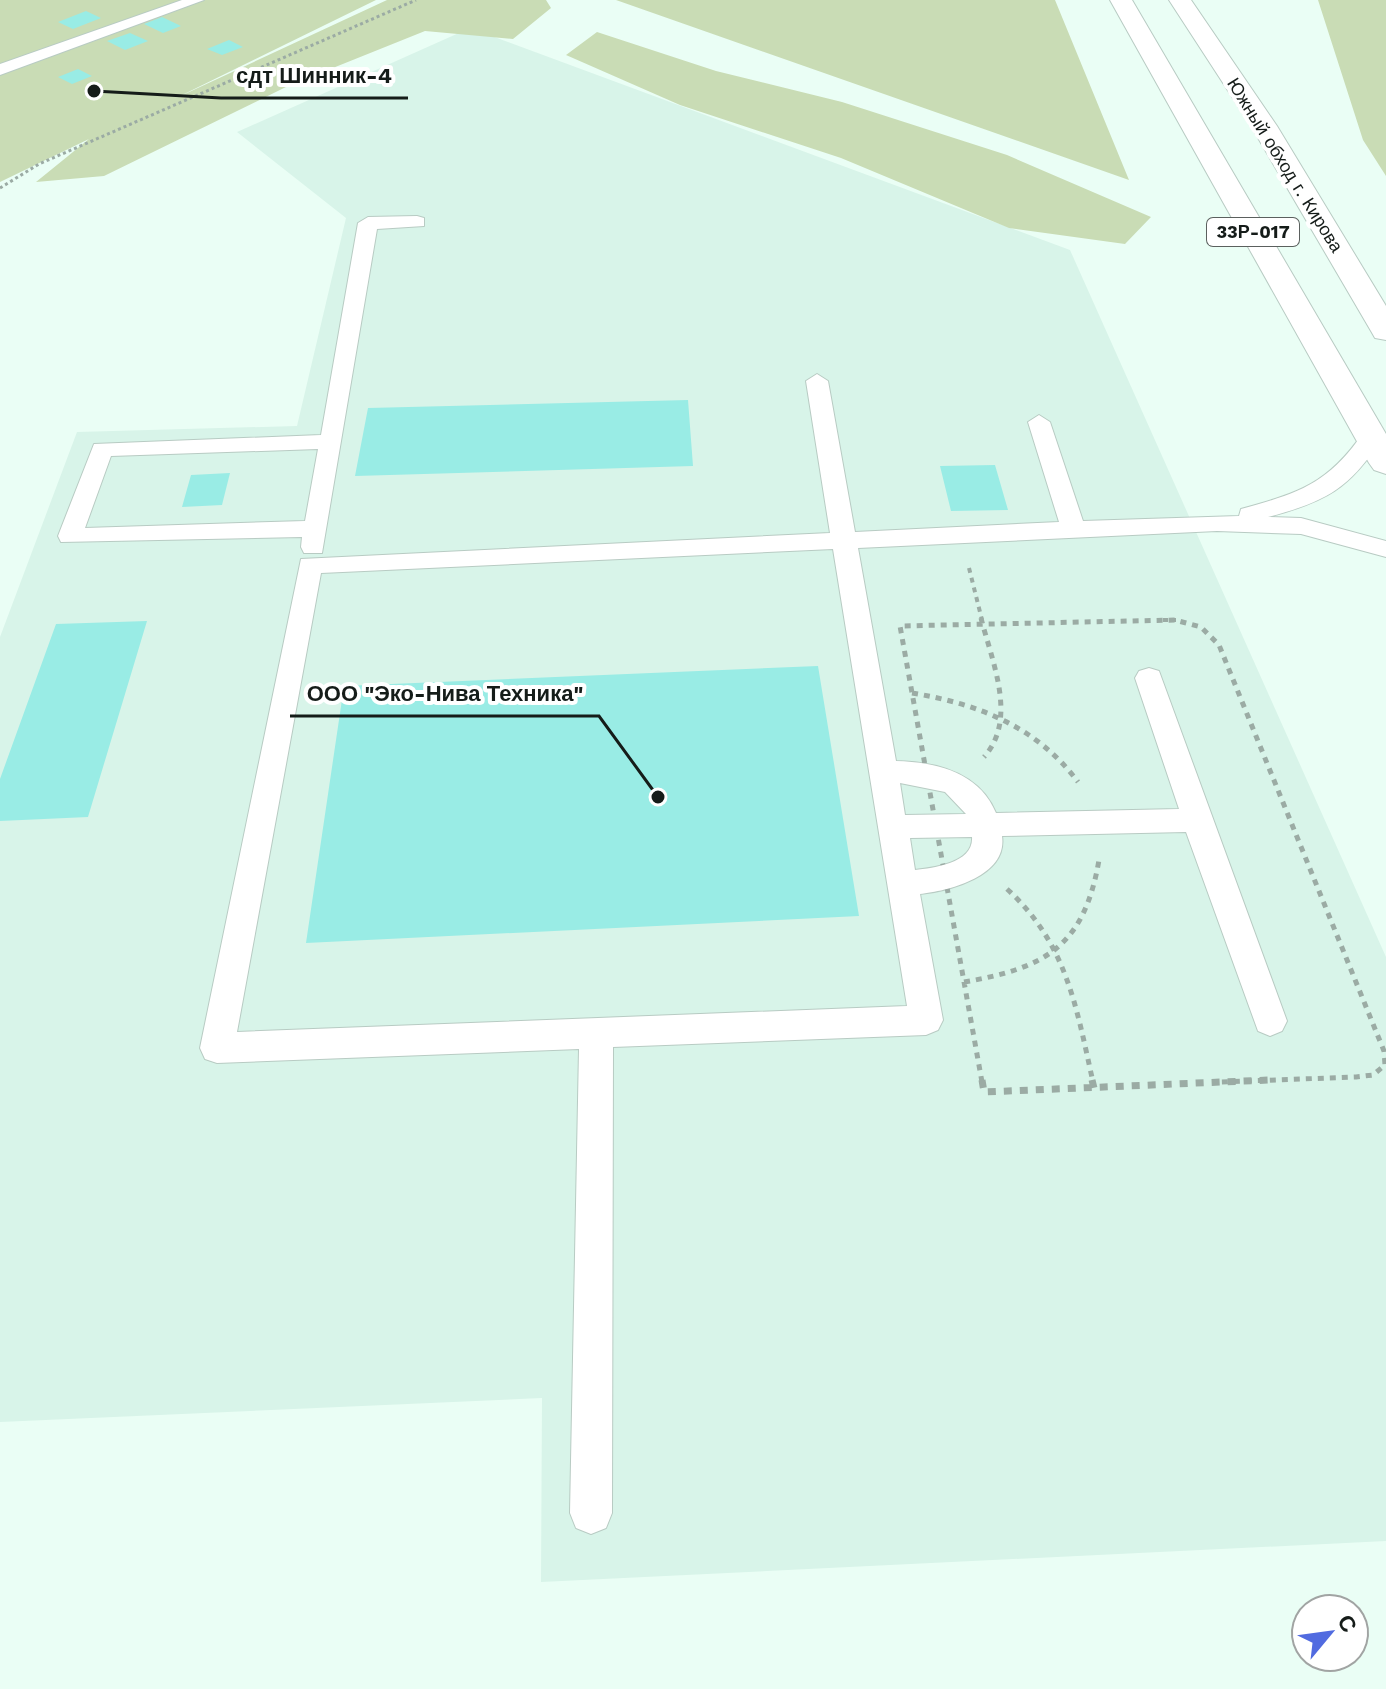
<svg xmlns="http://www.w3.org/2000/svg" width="1386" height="1689" font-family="'Work Sans',sans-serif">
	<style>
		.built { fill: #d8f4e9 }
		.green { fill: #c9dcb5 }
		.building { fill: #99ece5 }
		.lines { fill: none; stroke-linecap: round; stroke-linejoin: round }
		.lane-casing { stroke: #b8cbc3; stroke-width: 2 }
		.highway-casing { stroke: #b8cbc3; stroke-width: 2 }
		.path-far3 { stroke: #9baba4; stroke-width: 3; stroke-dasharray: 3 3; stroke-linecap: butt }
		.path-far2 { stroke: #9baba4; stroke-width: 4; stroke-dasharray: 5 5; stroke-linecap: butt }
		.path-far1 { stroke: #9baba4; stroke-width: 5; stroke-dasharray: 6 6; stroke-linecap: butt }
		.path { stroke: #9baba4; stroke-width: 7; stroke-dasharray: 8 8; stroke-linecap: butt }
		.lane { fill: #fff; fill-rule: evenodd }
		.highway { fill: #fff; fill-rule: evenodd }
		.labels { text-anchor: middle; stroke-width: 8; stroke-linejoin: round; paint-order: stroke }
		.far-street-label { font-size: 18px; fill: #151c19; stroke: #fff }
		.shield { fill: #fff; stroke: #5b605e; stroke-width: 2 }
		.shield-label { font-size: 18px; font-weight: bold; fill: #151c19 }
		.leader { fill: none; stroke: #151c19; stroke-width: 3 }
		.callout-dot { fill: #151c19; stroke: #fff; stroke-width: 3 }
		.callout-label { font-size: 22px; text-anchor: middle; font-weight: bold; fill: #151c19; stroke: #fff; stroke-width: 8; stroke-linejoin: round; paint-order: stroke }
	</style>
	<rect width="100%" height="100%" fill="#eafef5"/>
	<path class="built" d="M470,28l600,222 316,707v584l-845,41 1,-184 -542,24v-785l77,-205 220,-6 49,-208 -109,-86z"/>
	<path class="green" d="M0,0h376l-202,99 213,-99h159l5,8 -38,31 -88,-8 -137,55 -184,90 -68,6 53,-43 -89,43z
		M616,0h439l74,180z
		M1318,0h68v176l-23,-36z
		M597,32l119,39 126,31 165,53 144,62 -26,27 -116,-16 -168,-70 -161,-53 -114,-50z"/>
	<path class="building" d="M86,11l15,7 -28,11 -15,-7z
		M162,17l19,9 -18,7 -19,-9z
		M130,33l18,8 -23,9 -18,-9z
		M229,40l14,7 -21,8 -15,-6z
		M78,69l14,7 -20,8 -14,-7z
		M688,400l5,66 -338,10 13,-68z
		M995,465l13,45 -57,1 -11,-45z
		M230,473l-8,32 -40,2 9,-32z
		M147,621l-59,196 -88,4v-42l56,-155z
		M818,666l41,250 -553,27 38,-257z"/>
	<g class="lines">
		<g class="lane-casing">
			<path id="lane" d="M182,0h22l-204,75v-11z
				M417,216l7,2v8l-47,3 -55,324h-18l-3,-6 1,-10 -241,5 -3,-6 36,-92 227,-9 37,-212 10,-6zM318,449l-13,72 -220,7 26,-72z
				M817,374l11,7 27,151 204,-10 -31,-100 11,-7 11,7 33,99 156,-5 2,-7c58,-16 87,-25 122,-76l8,-2 11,7c-32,51 -57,64 -114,79l33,1 85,23v16l-85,-23 -84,-3 -359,17 38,213c40,1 83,11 100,52l183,-4 -44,-131 4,-7 10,-3 10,3 128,350 -5,10 -12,5 -12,-5 -72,-199 -184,4c6,40 -53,55 -82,58l23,126 -5,10 -12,5 -313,12 -1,466 -6,15 -15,6 -15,-6 -6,-15 9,-464 -362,14 -12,-4 -5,-11 101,-489 529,-26 -24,-152zM833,549l74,457 -670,26 84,-459zM900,783l45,9 21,22 -61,1zM972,837c2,26 -38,31 -57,33l-5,-32z"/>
		</g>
		<g class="highway-casing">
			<path id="highway" d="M1110,0h22l254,434v40l-12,-4 -5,-7z
				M1169,0h22l86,126 109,180v34l-11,-2 -4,-7 -120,-205z"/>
		</g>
		<path class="path-far3" d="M0,188l39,-24 377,-164"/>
		<path class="path-far2" d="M969,568l13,52
			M1163,620h13"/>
		<path class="path-far1" d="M981,618c11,44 37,101 3,139
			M912,693c67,11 125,34 166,89
			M1007,889c60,55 69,117 86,193
			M964,982c81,-14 120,-35 135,-122
			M982,1082l-82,-456 275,-6 26,7 18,18 165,406 1,14 -12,10 -17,2 -136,5"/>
		<path class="path" d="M982,1080l2,12 286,-12
			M1092,1080l2,8"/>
		<use href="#lane" class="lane"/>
		<use href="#highway" class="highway"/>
	</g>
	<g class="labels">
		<g class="far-street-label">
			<text transform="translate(1285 165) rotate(58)" y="6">Южный обход г. Кирова</text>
		</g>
		<rect class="shield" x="1207" y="218" width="92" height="28" rx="6"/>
		<g class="shield-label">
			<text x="1253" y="238">33Р-017</text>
		</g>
	</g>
	<path class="leader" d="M94 91L221 98H408M658 797L599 716H290"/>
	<g class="callout-dot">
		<circle cx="94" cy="91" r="8"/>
		<circle cx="658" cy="797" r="8"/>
	</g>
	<g class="callout-label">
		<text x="314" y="83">сдт Шинник-4</text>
		<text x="445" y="701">ООО "Эко-Нива Техника"</text>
	</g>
	<g transform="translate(1330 1633) rotate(61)"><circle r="38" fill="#ffffff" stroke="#a1a4a3" stroke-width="2"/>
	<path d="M0-6L14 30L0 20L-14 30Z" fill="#516be0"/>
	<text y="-12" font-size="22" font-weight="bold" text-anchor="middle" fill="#151c19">С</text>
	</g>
</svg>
